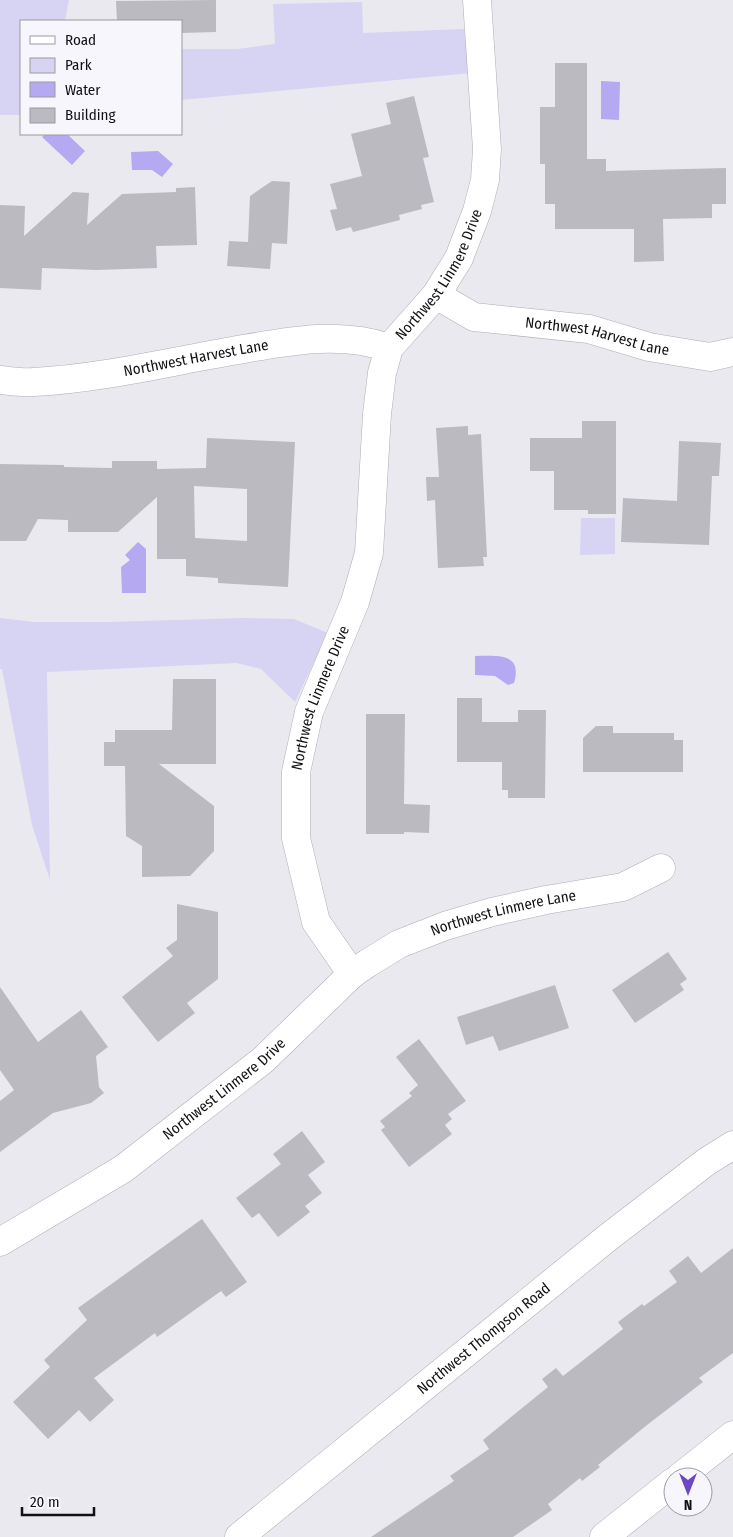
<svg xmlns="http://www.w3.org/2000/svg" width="733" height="1537" font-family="'Fira Sans Condensed',sans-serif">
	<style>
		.green { fill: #d7d3f2 }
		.water { fill: #b5a9f1 }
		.building { fill: #bbbac1; fill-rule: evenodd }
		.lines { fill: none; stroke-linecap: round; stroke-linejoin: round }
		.minor-casing { stroke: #aeadb4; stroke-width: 29 }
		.tertiary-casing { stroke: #aeadb4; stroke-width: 29 }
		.minor { stroke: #fff; stroke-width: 28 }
		.tertiary { stroke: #fff; stroke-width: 28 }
		.labels { text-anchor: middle; stroke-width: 5; stroke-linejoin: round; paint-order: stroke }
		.street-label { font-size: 15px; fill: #111113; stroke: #f7f6fd }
	</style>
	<rect width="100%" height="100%" fill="#eae9f0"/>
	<path class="green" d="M0,0h69l-4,21h-44v94h-21z
		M362,2l1,31 101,-4 7,44 -290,27v-51h57l37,-5 -2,-40z
		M581,518h34v36l-35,1z
		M0,618l34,4h75l134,-4 51,1 34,14 -33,69 -34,-33 -25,-6 -189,9 3,208 -18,-55 -30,-156h-2z"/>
	<path class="water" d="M601,81l19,1 -1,38 -18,-1z
		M45,134h22l18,17 -13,14 -30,-28z
		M158,151l15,13 -11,13 -10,-7h-20l-1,-18z
		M138,542l8,7v44h-24l-1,-26 9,-7 -5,-5z
		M475,656c22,0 48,-4 39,27l-6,2 -13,-9 -20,-1z"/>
	<path class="building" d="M216,0v32l-35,1v-12h-64l-1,-20z
		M555,63h32v96h19v12l120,-3v36h-14v14l-49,1 1,42 -30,1v-33h-79v-25h-10v-40h-5v-57h15z
		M414,96l15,61 -6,1 11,44 -13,3 1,4 -23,6 1,5 -47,12 -2,-5 -15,4 -6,-21 7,-1 -7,-25 32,-8 -11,-42 40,-10 -5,-21z
		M272,181l18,1 -3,62 -15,-1 -2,26 -43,-3 2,-25 19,1 2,-46z
		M195,187l2,58 -41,1 1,22 -61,2 -54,-2 -1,22 -41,-2v-83l25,1 -1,30 49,-44 16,1 -2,32 35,-31 54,-2v-4z
		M582,421h34v93h-28v-4h-34v-39h-24v-33h52z
		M468,426v9l13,-1 6,123h-4l1,9 -46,2 -3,-68 -8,1 -1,-24h13l-3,-49z
		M207,438l88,4 -7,145 -70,-4v-5l-32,-2v-17h-29v-62l-39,35h-50v-12l-30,-1 -12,22h-26v-77l64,1v2l48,1v-7h45v8l49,-1zM194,486l53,3v52l-52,-3z
		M679,441l42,2 -2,33h-7l-3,69 -88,-3 2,-44 54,3z
		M173,679h43v85h-57l55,42v45l-24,25 -48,1v-31l-16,-10 -1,-70h-21v-24h11v-12h57z
		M457,698h25v24h36v-12h28l-1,88h-37v-8h-6v-28h-45z
		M366,714h39l-1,90 26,1 -1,28 -25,-1v2h-38z
		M596,726h17v7h61v7h9v32h-100v-34z
		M177,904l41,8v67l-31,24 8,10 -37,29 -36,-45 51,-41 -7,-8 11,-8z
		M668,952l19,27 -7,5 4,6 -49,33 -23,-33z
		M555,985l14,43 -70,23 -6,-15 -27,9 -9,-28z
		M0,987l38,55 43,-32 27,37 -12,9 3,31 5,6 -13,10 -38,10 -53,39v-51l14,-11 -14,-20z
		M419,1039l47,62 -18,13 4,5 -7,6 7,9 -43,33 -28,-37 4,-3 -5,-6 32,-25 -3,-3 9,-8 -22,-28z
		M302,1131l23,31 -17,13 14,18 -17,13 5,6 -32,25 -19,-24 -7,5 -16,-20 45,-34 -8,-10z
		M202,1219l45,63 -21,15 -5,-6 -64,46 -2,-4 -61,45 20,22 -24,22 -11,-12 -31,29 -35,-37 37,-35 -6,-7 43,-40 -9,-12z
		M733,1248v105l-34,25 4,4 -56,43 -49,40 2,2 -18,14 -2,-3 -32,26 4,6 -39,27h-142l83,-56 -4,-5 39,-27 -6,-9 65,-53 -6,-8 14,-11 7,8 60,-47 -5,-7 24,-18 2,2 33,-24 -8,-11 19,-15 13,17z"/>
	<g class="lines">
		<g class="minor-casing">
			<g id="minor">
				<path id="s1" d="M436,295l38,22 115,12 60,18 61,10 23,-5"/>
				<path id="s2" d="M0,380c11,1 23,3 34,2 64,-3 135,-20 198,-31 52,-9 107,-21 157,-3"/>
				<path id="s3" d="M352,974l16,-11 31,-19 46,-18 47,-14 54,-12 77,-13 38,-19"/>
				<path id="s4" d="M0,1242l123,-73 140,-109 89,-86 -36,-52 -20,-84v-66l13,-60 46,-110 14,-49 8,-139 5,-41 7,-25 47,-53 23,-37 18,-47 8,-31 2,-31 -10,-149"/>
				<path d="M680,1477l53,-42"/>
				<path d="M604,1537l69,-55"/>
			</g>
		</g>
		<g class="tertiary-casing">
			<g id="tertiary">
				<path id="s5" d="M239,1537l367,-298 100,-77 27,-17"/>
			</g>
		</g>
		<use href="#minor" class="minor"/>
		<use href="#tertiary" class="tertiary"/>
	</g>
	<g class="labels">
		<g class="street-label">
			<text dy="5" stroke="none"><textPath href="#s4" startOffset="1188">Northwest Linmere Drive</textPath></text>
			<text dy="5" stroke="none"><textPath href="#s1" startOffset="169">Northwest Harvest Lane</textPath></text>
			<text dy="5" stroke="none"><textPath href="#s2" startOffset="198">Northwest Harvest Lane</textPath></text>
			<text dy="5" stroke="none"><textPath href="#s4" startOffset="738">Northwest Linmere Drive</textPath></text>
			<text dy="5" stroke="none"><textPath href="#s3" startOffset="165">Northwest Linmere Lane</textPath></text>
			<text dy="5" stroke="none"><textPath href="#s4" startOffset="272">Northwest Linmere Drive</textPath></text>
			<text dy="5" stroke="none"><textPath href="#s5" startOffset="315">Northwest Thompson Road</textPath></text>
		</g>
	</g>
	<rect x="20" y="20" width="162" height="115" fill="#f7f6fd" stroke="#9b9a9f"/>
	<rect x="30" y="36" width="25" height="8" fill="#ffffff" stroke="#9b9a9f"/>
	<text x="65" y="45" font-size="15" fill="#111113">Road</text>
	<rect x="30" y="58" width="25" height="15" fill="#d7d3f2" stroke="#9b9a9f"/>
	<text x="65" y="70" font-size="15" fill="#111113">Park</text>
	<rect x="30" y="82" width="25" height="15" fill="#b5a9f1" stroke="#9b9a9f"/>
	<text x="65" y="95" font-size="15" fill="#111113">Water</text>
	<rect x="30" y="108" width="25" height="15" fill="#bbbac1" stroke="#9b9a9f"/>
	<text x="65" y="120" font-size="15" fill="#111113">Building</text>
	<g transform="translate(688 1492) rotate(180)"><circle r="24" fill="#f7f6fd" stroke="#9b9a9f"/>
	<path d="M0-4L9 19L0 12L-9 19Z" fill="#6a49c2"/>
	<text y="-8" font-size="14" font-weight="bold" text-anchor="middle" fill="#111113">N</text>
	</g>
	<path d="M22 1507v8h72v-8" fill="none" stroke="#111113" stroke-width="2.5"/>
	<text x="30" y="1507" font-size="15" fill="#111113" stroke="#f7f6fd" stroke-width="4" paint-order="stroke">20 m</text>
</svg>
